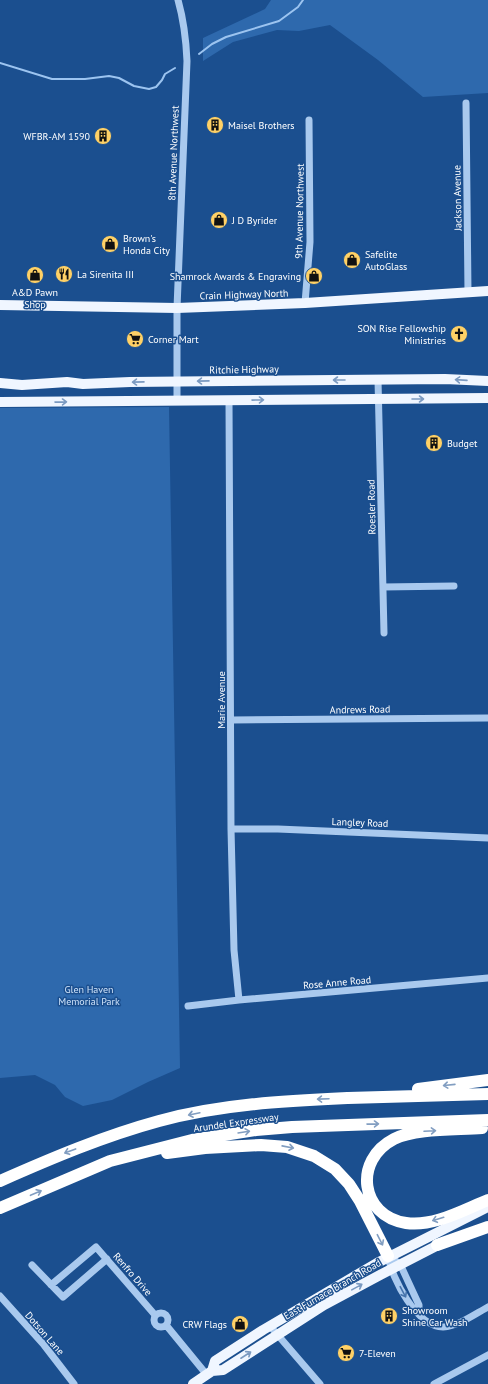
<svg xmlns="http://www.w3.org/2000/svg" width="488" height="1384" font-family="'PT Sans',sans-serif">
	<style>
		.green { fill: #2e69ad }
		.lines { fill: none; stroke-linecap: round; stroke-linejoin: round }
		.stream { stroke: #9cc4f0; stroke-width: 2 }
		.minor { stroke: #a9c9ee; stroke-width: 7 }
		.major { stroke: #f0f6ff; stroke-width: 10 }
		.highway { stroke: #fff; stroke-width: 12 }
		.oneway { stroke: #7b9ac1 }
		.oneway2 { stroke: #829ec1 }
		.oneway3 { stroke: #4674ac }
		.labels { text-anchor: middle; stroke-width: 3; stroke-linejoin: round; paint-order: stroke }
		.poi-label { font-size: 10px; fill: #fff; stroke: #1b4f8f; text-anchor: start }
		.street-label { font-size: 10px; fill: #fff; stroke: #1b4f8f }
		.park-label { font-size: 10px; fill: #cfe3fa; stroke: #1b4f8f }
	</style>
	<rect width="100%" height="100%" fill="#1b4f8f"/>
	<path class="green" d="M271,0h217v93l-65,4 -45,-37 -48,-35 -31,6 -22,-1 -44,12 -30,19v-23l62,-29z
		M169,407l11,661 -32,14 -36,18 -29,6 -18,-9 -10,-12 -20,-10 -35,3v-670z"/>
	<g class="lines">
		<path class="stream" d="M199,54l13,-10 14,-7 53,-16 19,-14 5,-7
			M0,63l52,16h33l24,-3 10,2 15,8 15,3 7,-2 6,-7 3,-6 10,-6"/>
		<path class="minor" d="M466,103l2,189
			M305,303l5,-61 -1,-122
			M378,380l6,253
			M229,400l2,429 3,121 5,50
			M177,401v-93l10,-247c-1,-23 -3,-40 -9,-61
			M383,587l71,-1
			M232,720l256,-2
			M231,829h47l210,9
			M188,1006l51,-6 249,-22
			M388,1256c4,23 29,71 55,71 16,-1 32,-13 45,-20
			M388,1256l12,8 19,41v8
			M32,1265l31,32 44,-38
			M51,1285l45,-38 59,68
			M0,1296l44,49 30,39
			M154 1320a7 7 0 1 1 14 0a7 7 0 1 1-14 0Z
			M166,1325l41,50
			M270,1326l50,58
			M434,1384l54,-29"/>
		<path class="major" d="M0,305l177,3 128,-5 183,-12
			M0,383l22,2 45,-3 16,2 47,-2 315,-3 43,2
			M0,402l488,-4
			M212,1371l3,-10 48,-31 114,-67 111,-56
			M193,1384l19,-13 11,-1 101,-65 56,-30 64,-33"/>
		<path class="highway" d="M418,1089l70,-9
			M482,1128c-25,2 -67,0 -88,11 -41,21 -34,77 12,84 28,4 57,-13 82,-23
			M167,1153l38,-5 56,-3 26,2 27,9 21,13 14,15 11,17 28,55
			M0,1181c52,-23 104,-45 159,-60 62,-17 126,-20 189,-23 47,-1 93,-3 140,-4
			M0,1208l110,-47 82,-21 64,-10 36,-3 196,-7
			M437,1245l51,-18"/>
	</g>
	<defs><path id="oneway-shaft" d="M-6 0H5M1.5-3L5.5 0L1.5 3" fill="none" stroke-width="1.6" stroke-linecap="round" stroke-linejoin="round"/></defs>
	<g class="oneway">
		<use href="#oneway-shaft" transform="translate(339 380) rotate(180)"/>
		<use href="#oneway-shaft" transform="translate(461 380) rotate(-176)"/>
		<use href="#oneway-shaft" transform="translate(203 381) rotate(179)"/>
		<use href="#oneway-shaft" transform="translate(138 382) rotate(179)"/>
		<use href="#oneway-shaft" transform="translate(418 399)"/>
		<use href="#oneway-shaft" transform="translate(258 400) rotate(-1)"/>
		<use href="#oneway-shaft" transform="translate(61 402) rotate(-1)"/>
		<use href="#oneway-shaft" transform="translate(357 1287) rotate(-29)"/>
		<use href="#oneway-shaft" transform="translate(246 1355) rotate(-33)"/>
	</g>
	<g class="oneway2">
		<use href="#oneway-shaft" transform="translate(449 1085) rotate(174)"/>
		<use href="#oneway-shaft" transform="translate(323 1099) rotate(178)"/>
		<use href="#oneway-shaft" transform="translate(194 1114) rotate(168)"/>
		<use href="#oneway-shaft" transform="translate(373 1124) rotate(-1)"/>
		<use href="#oneway-shaft" transform="translate(430 1131) rotate(-3)"/>
		<use href="#oneway-shaft" transform="translate(244 1132) rotate(-9)"/>
		<use href="#oneway-shaft" transform="translate(288 1147) rotate(11)"/>
		<use href="#oneway-shaft" transform="translate(70 1151) rotate(160)"/>
		<use href="#oneway-shaft" transform="translate(36 1193) rotate(-23)"/>
		<use href="#oneway-shaft" transform="translate(438 1219) rotate(163)"/>
		<use href="#oneway-shaft" transform="translate(380 1240) rotate(63)"/>
	</g>
	<use class="oneway3" href="#oneway-shaft" transform="translate(403 1292) rotate(62)"/>
	<defs>
		<g id="building-disc" transform="scale(0.9)"><circle r="9.5" fill="#ffd166" stroke="#1b4f8f"/><path d="M-4-6H4V6H1V3H-1V6H-4ZM-2.5-4.3h1.7v1.8h-1.7ZM.8-4.3h1.7v1.8H.8ZM-2.5-1h1.7V.8h-1.7ZM.8-1h1.7V.8H.8Z" fill="#111"/></g>
		<g id="shop-disc" transform="scale(0.9)"><circle r="9.5" fill="#ffd166" stroke="#1b4f8f"/><path d="M-5-2.5h2.3a2.7 3.5 0 0 1 5.4 0H5L5.5 6h-11ZM-1.5-2.5h3a1.5 2.3 0 0 0-3 0Z" fill="#111"/></g>
		<g id="restaurant-disc" transform="scale(0.9)"><circle r="9.5" fill="#ffd166" stroke="#1b4f8f"/><path d="M-5-6h1v4h1v-4h1v4h1v-4h1v5L-1.5 .5V6h-2V.5L-5-1ZM5-6V6H3V1.5H1.5Q1.5-4 5-6Z" fill="#111"/></g>
		<g id="church-disc" transform="scale(0.9)"><circle r="9.5" fill="#ffd166" stroke="#1b4f8f"/><path d="M-1.2-6h2.4v3.5h3.3v2.4h-3.3V6h-2.4V-.1h-3.3v-2.4h3.3Z" fill="#111"/></g>
		<g id="supermarket-disc" transform="scale(0.9)"><circle r="9.5" fill="#ffd166" stroke="#1b4f8f"/><path d="M-6-5.5h2.5l.6 2H6L4.5 2H-2.5L-4.4-4H-6ZM-1.5 3.2a1.3 1.3 0 1 0 .1 0ZM3 3.2a1.3 1.3 0 1 0 .1 0Z" fill="#111"/></g>
	</defs>
	<g fill-rule="evenodd">
		<use href="#building-disc" x="215" y="125"/>
		<use href="#building-disc" x="103" y="136"/>
		<use href="#shop-disc" x="219" y="220"/>
		<use href="#shop-disc" x="110" y="244"/>
		<use href="#shop-disc" x="352" y="260"/>
		<use href="#restaurant-disc" x="64" y="274"/>
		<use href="#shop-disc" x="35" y="275"/>
		<use href="#shop-disc" x="314" y="276"/>
		<use href="#church-disc" x="459" y="334"/>
		<use href="#supermarket-disc" x="135" y="339"/>
		<use href="#building-disc" x="434" y="443"/>
		<use href="#building-disc" x="389" y="1316"/>
		<use href="#shop-disc" x="240" y="1324"/>
		<use href="#supermarket-disc" x="346" y="1353"/>
	</g>
	<g class="labels">
		<g class="poi-label">
			<text x="228" y="129">Maisel Brothers</text>
			<text x="90" y="140" text-anchor="end">WFBR-AM 1590</text>
			<text x="232" y="224">J D Byrider</text>
			<text x="123" y="242">Brown's<tspan x="123" dy="12">Honda City</tspan></text>
			<text x="365" y="258">Safelite<tspan x="365" dy="12">AutoGlass</tspan></text>
			<text x="77" y="278">La Sirenita III</text>
			<text x="301" y="280" text-anchor="end">Shamrock Awards &amp; Engraving</text>
			<text x="35" y="296" text-anchor="middle">A&amp;D Pawn<tspan x="35" dy="12">Shop</tspan></text>
			<text x="446" y="332" text-anchor="end">SON Rise Fellowship<tspan x="446" dy="12">Ministries</tspan></text>
			<text x="148" y="343">Corner Mart</text>
			<text x="447" y="447">Budget</text>
			<text x="402" y="1314">Showroom<tspan x="402" dy="12">Shine Car Wash</tspan></text>
			<text x="227" y="1328" text-anchor="end">CRW Flags</text>
			<text x="359" y="1357">7-Eleven</text>
		</g>
		<g class="street-label">
			<text transform="translate(173 153) rotate(-88)" y="4">8th Avenue Northwest</text>
			<text transform="translate(457 198) rotate(-91)" y="4">Jackson Avenue</text>
			<text transform="translate(299 211) rotate(-89)" y="4">9th Avenue Northwest</text>
			<text transform="translate(244 294) rotate(-2)" y="4">Crain Highway North</text>
			<text transform="translate(244 369) rotate(-1)" y="4">Ritchie Highway</text>
			<text transform="translate(371 507) rotate(-91)" y="4">Roesler Road</text>
			<text transform="translate(221 700) rotate(-90)" y="4">Marie Avenue</text>
			<text transform="translate(360 709) rotate(-1)" y="4">Andrews Road</text>
			<text transform="translate(360 822) rotate(2)" y="4">Langley Road</text>
			<text transform="translate(337 982) rotate(-5)" y="4">Rose Anne Road</text>
			<text transform="translate(236 1122) rotate(-8)" y="4">Arundel Expressway</text>
			<text transform="translate(133 1274) rotate(49)" y="4">Renfro Drive</text>
			<text transform="translate(332 1289) rotate(-30)" y="4">East Furnace Branch Road</text>
			<text transform="translate(45 1333) rotate(49)" y="4">Dotson Lane</text>
		</g>
		<g class="park-label">
			<text x="89" y="993">Glen Haven<tspan x="89" dy="12">Memorial Park</tspan></text>
		</g>
	</g>
</svg>
